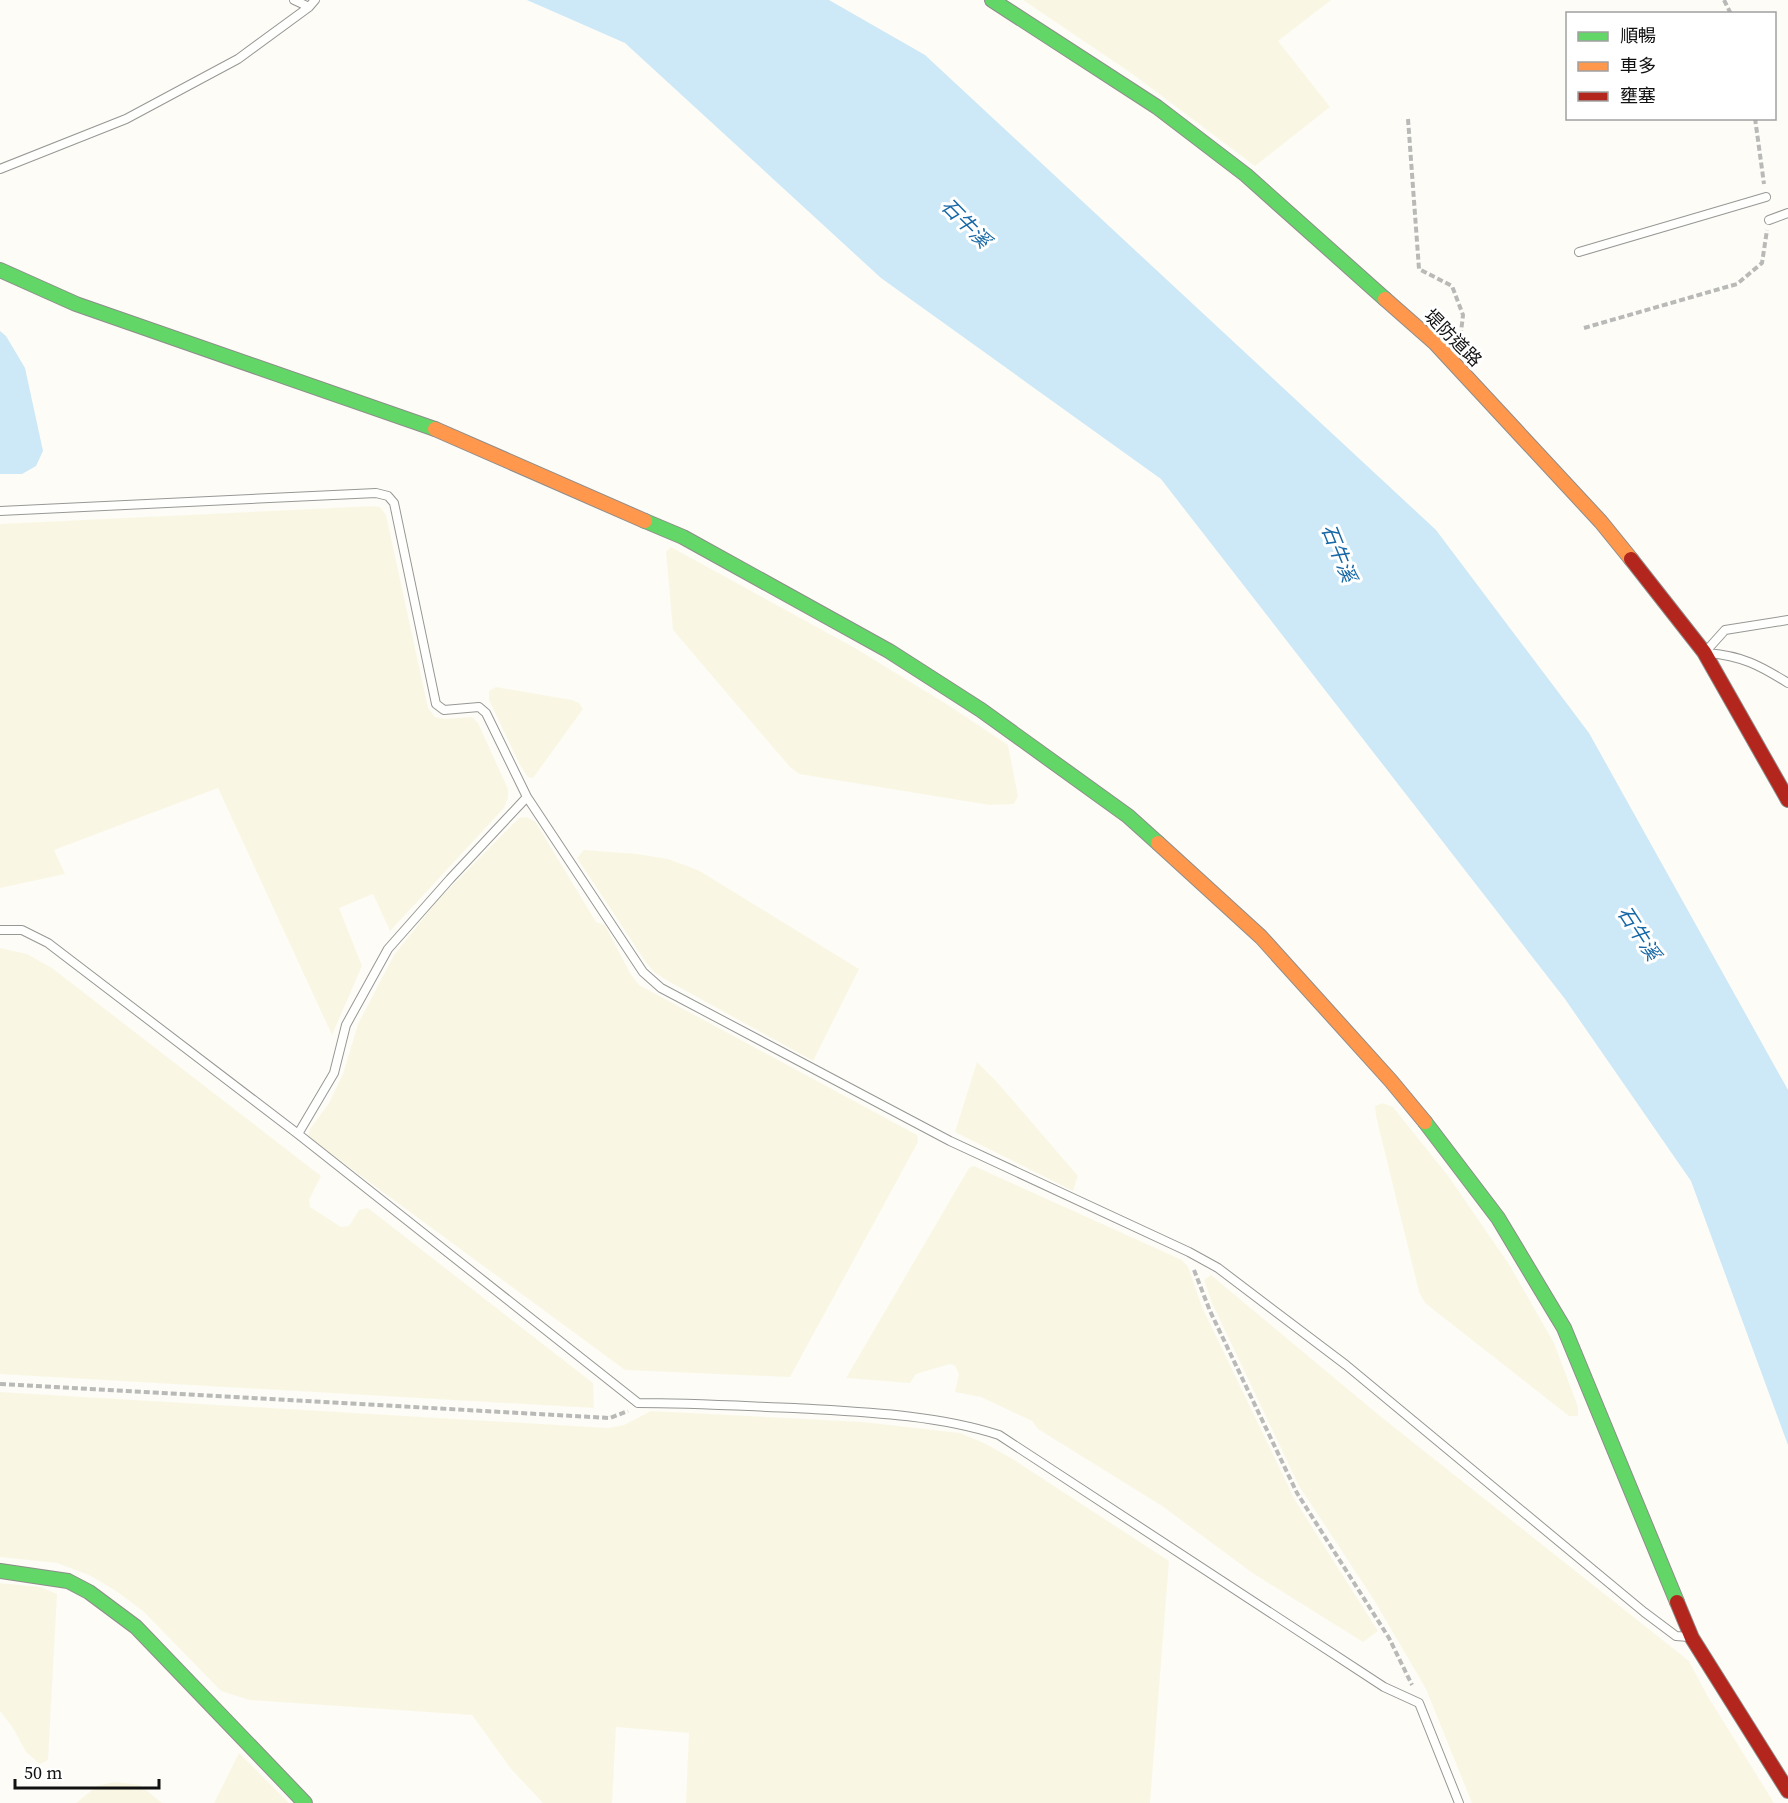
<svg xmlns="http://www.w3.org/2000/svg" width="1788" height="1803" font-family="'Source Serif 4','Noto Sans TC',serif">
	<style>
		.farmland { fill: #f9f7e4 }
		.water { fill: #cde8f7 }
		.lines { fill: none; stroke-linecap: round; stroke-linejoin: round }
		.lane-casing { stroke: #979795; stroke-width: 10 }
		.fast-casing { stroke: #8e8d8b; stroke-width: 16 }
		.slow-casing { stroke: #8e8d8b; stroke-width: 16 }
		.jam-casing { stroke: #8e8d8b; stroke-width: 16 }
		.path { stroke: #b9b9b8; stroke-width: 4; stroke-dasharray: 6 3; stroke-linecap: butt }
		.lane { stroke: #fffffe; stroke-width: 8 }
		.fast { stroke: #63d668; stroke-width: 14 }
		.slow { stroke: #ff974d; stroke-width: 14 }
		.jam { stroke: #b3261e; stroke-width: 14 }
		.labels { text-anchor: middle; stroke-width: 6; stroke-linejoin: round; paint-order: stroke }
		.street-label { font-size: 18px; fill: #111; stroke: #fff }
		.water-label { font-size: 20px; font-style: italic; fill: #1768a6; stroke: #fff }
	</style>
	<rect width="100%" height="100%" fill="#fdfcf7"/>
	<path class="farmland" d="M1023,0h308l-53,41 52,66 -75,59 -124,-93z
		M373,506l7,1 6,8 42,193 7,9 10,2 27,-2 6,6 30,66v9l-4,10 -114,123 -17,-37 -34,14 23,58 -30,69 -114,-247 -164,62 11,24 -65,14v-364z
		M671,547l184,101 93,57 60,40 10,51 -4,8 -24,1 -191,-31 -10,-8 -116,-136 -7,-78z
		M496,687l76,13 7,3 4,6 -50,69 -5,-1 -8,-12 -31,-65v-9z
		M526,817l9,4 61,101 9,3 25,48 9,12 278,150 1,7 -128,235 -165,-7 -317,-233 2,-8 19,-26 14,-29 15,-50 36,-69 43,-54 82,-83z
		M584,850l53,4 31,5 30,11 161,99 -46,92 -145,-80 -14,-9 -9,-11 -68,-103z
		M0,948l27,6 25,14 269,208 -12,24 1,7 31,20 8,-1 10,-16 9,-2 225,175 1,25 -594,-34z
		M977,1062l20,20 81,94 -5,15 -118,-59z
		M1383,1103l10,4 56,70 61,89 44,77 24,64v9h-9l-144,-113 -6,-11 -43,-176 -1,-10z
		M974,1166l208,94 6,7 14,40 93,193 83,131 -15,11 -112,-70 -89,-66 -124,-77 -6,-8 -51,-24 -26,-5 4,-18 -4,-8 -5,-2 -34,10 -6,9 -64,-5 123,-210z
		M1211,1275l169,141 309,245 18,34 67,108h-302l-46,-114 -52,-89 -75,-114 -87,-183 -8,-23z
		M0,1392l608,36 16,-3 27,-14 212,11 97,11 26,11 25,14 158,103 -19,242h-464l3,-70 -73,-6 -4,76h-69l-32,-34 -39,-54 -223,-15 -28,-9 -77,-79 -28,-21 -27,-16 -32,-12 -57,-6z
		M0,1583l40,4 17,7 -9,166 -8,4 -14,-12 -13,-24 -13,-17z
		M239,1753l50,50h-75z
		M115,1782l25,3 22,18h-86l21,-17z"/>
	<path class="water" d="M527,0h302l96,55 511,475 153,203 199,357v355l-97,-264 -126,-182 -404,-520 -280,-201 -256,-235z
		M0,331l6,5 19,32 18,83 -7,15 -14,8h-22z"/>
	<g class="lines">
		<g class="lane-casing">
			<path id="lane" d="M294,0l15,7
				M0,169l126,-50 112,-60 71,-52 6,-7
				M1769,220l19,-7
				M1579,252l187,-55
				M0,511l376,-18 12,3 6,7 42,201 8,6 35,-3 7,6 41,84 116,175 18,16 289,153 239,111 29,16 128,97 298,247 32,24 13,1
				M1707,650l18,-20 63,-10
				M1708,653c34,3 51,12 80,30
				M0,930h22l26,13 250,191 340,269c52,0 104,3 156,5 67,4 140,6 205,27l385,252 35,16 40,100
				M298,1134l36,-61 12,-48 42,-76 62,-70 77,-82"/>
		</g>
		<g class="fast-casing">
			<path id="fast" d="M992,0l165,107 89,68 139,124
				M0,270l76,34 359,125
				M645,521l38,16 206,114 92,59 147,106 30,27
				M1425,1122l73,96 66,110 113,274
				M0,1571l68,10 21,11 47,35 169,176"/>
		</g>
		<g class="slow-casing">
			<path id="slow" d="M1385,299l50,44 166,179 30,37
				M435,429l210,92
				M1158,843l103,94 130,144 34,41"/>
		</g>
		<g class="jam-casing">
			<path id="jam" d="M1631,559l73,93 84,148
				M1677,1602l15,36 96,153"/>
		</g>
		<path class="path" d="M1724,0l7,14
			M1755,118l9,66
			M1408,119l11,150 33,17 11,29 -3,26
			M1584,328l153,-44 25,-21 5,-33
			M1194,1270l16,41 87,182 92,145 23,47
			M0,1384l610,34 18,-7"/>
		<use href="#lane" class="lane"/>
		<use href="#fast" class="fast"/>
		<use href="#slow" class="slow"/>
		<use href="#jam" class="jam"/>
	</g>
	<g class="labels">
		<g class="street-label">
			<text transform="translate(1453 338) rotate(45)" y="6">堤防道路</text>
		</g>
		<g class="water-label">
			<text transform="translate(966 223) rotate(45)" y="7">石牛溪</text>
			<text transform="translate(1339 553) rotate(68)" y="7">石牛溪</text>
			<text transform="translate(1639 933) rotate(57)" y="7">石牛溪</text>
		</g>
	</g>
	<rect x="1566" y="12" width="210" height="108" fill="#ffffff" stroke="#a0a0a0" stroke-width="1.5"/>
	<rect x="1578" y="32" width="30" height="9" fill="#63d668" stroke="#a0a0a0" stroke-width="1.5"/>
	<text x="1620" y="42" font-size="18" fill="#111111">順暢</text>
	<rect x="1578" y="62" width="30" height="9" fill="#ff974d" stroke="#a0a0a0" stroke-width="1.5"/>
	<text x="1620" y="72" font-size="18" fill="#111111">車多</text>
	<rect x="1578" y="92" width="30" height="9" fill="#b3261e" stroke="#a0a0a0" stroke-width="1.5"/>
	<text x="1620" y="102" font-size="18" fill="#111111">壅塞</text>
	<path d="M15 1779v9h144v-9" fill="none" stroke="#111111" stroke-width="3"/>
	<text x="24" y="1779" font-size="18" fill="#111111" stroke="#ffffff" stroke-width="4.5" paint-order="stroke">50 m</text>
</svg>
